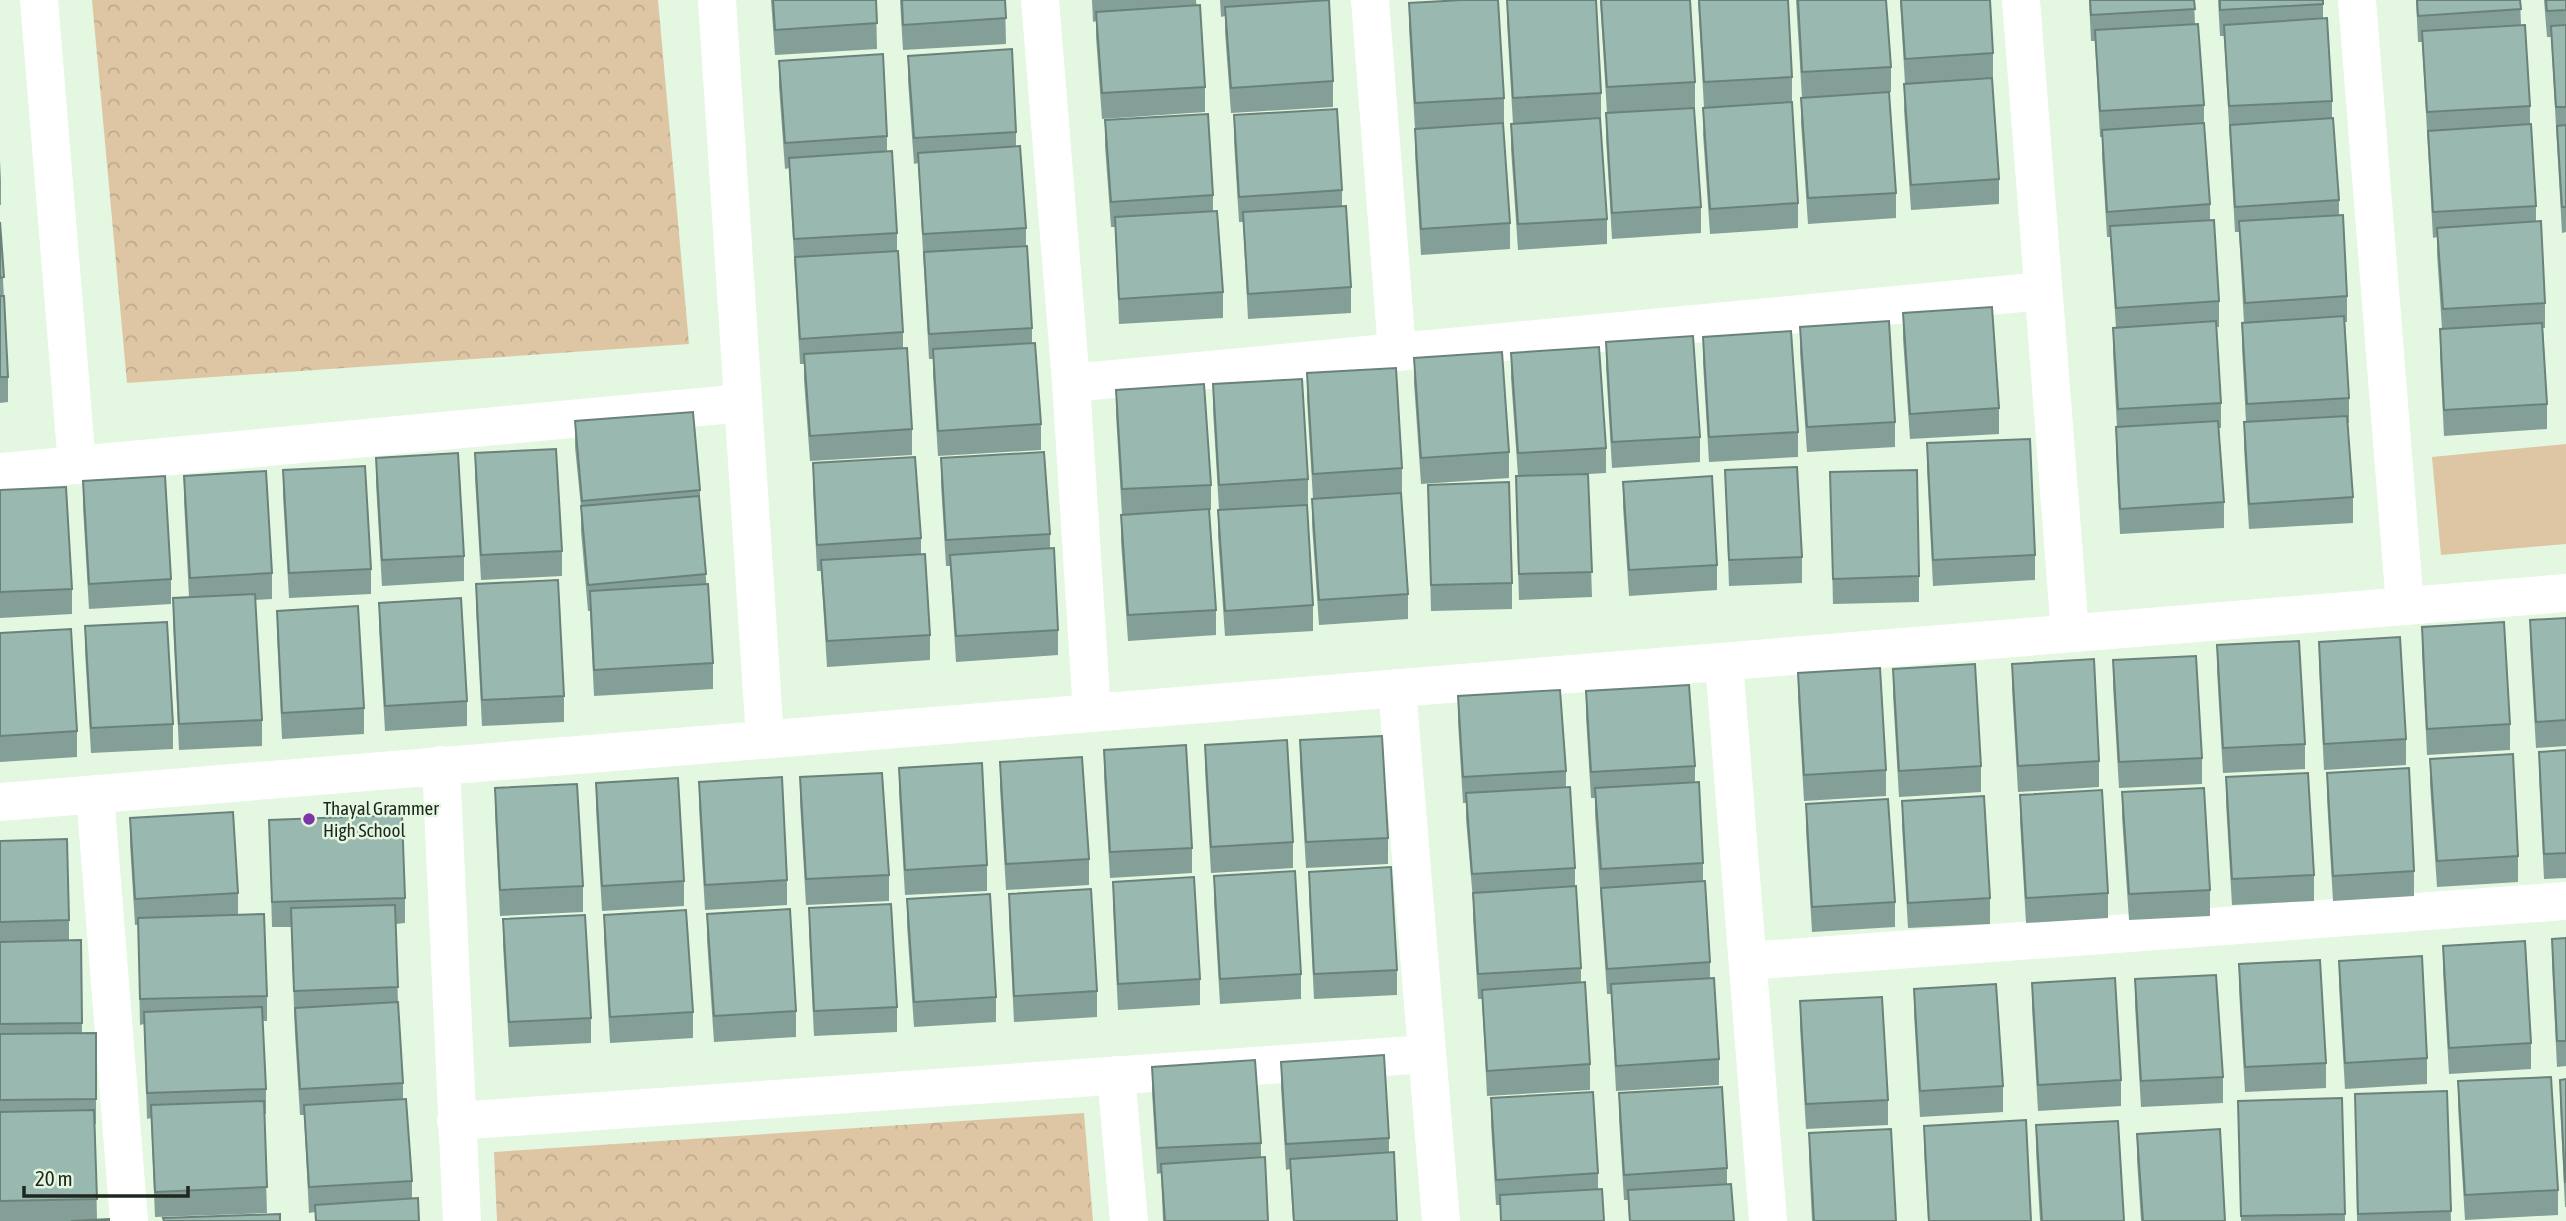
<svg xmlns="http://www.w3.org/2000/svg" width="2566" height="1221" font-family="'Asap Condensed',sans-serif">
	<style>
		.green { fill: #dec6a4 }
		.park { fill: url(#park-crowns) }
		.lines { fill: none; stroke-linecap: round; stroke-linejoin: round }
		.minor { stroke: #fff; stroke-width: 38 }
		.wall { fill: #849f97 }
		.building { fill: #99b9b0; stroke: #6b827b; stroke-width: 2 }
		.poi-dot { fill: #7c34a7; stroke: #e3f7e1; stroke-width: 2.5 }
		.labels { text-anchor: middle; stroke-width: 5; stroke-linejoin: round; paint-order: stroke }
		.poi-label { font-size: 19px; fill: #1e261e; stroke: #e3f7e1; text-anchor: start }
	</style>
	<defs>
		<pattern id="park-crowns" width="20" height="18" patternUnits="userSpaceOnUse" patternTransform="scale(1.75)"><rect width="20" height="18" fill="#dec6a4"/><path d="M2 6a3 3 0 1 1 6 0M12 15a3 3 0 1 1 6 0" fill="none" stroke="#beaa8d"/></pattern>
	</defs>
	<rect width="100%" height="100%" fill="#e3f7e1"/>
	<path class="green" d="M2566,444v100l-125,11 -9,-98z"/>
	<path class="park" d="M92,0h566l31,344 -562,39z
		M1084,1113l9,108h-596l-3,-69z"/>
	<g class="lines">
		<path class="minor" d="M39,0l38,465
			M717,0l48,739
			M1040,0l31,383 21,330
			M1370,0l27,351
			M2021,0l49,633
			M2357,0l48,606
			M1071,383l972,-92
			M0,472l743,-69
			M1724,662l44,559
			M1397,688l44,533
			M441,765l21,456
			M95,794l34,427
			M0,802l2566,-209
			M1748,961l818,-60
			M1116,1075l13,146
			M456,1121l971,-67"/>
	</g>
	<path class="wall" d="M771,0h105l1,49 -102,6z
		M900,0h105l1,44 -103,6z
		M1092,0h104l9,87v25l-103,7 -6,-82v-16l-3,1z
		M1220,0h109l4,81v26l-102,6 -6,-81v-16l-4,1z
		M1507,0l94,93v25h-1l7,101v25l-89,6 -7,-101v-25h2l-6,-101z
		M1600,0h90l5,82v26h-1l7,99v26l-89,6 -6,-101 1,-25z
		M1698,0h90l4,77v25l6,101v25l-88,6 -7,-100 1,-26z
		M1796,0h90l5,67v25h-2l7,101v25l-88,6 -7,-101v-25h1z
		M1900,0h90l3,53v25l-1,1 7,100v25l-88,6 -7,-100 1,-26z
		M2089,0h105l1,24 9,81v18l6,81v16l9,81v26h-3l5,76v25h-2l5,74v26l-104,6 -4,-81v-26h1l-4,-74v-25h3l-6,-91h-3l-5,-82v-18h-2l-5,-96h-4z
		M2218,0h105v19l9,82v17l7,82v15l8,81v26h-2l4,76v25h-1l5,74v26l-104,6 -5,-81v-26h2l-4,-74v-25h2l-5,-91h-4l-11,-196h-4z
		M2416,0h104l1,25 9,81v18l6,82v15l9,82v25h-2l4,76v25l-103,7 -4,-81v-26h2l-5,-76v-16l-4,1 -11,-196h-4z
		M2544,0h22v249v-17l-4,1 -11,-196h-4z
		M1409,3l95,95v26h-1l7,99v26l-89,6 -6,-101v-25l-6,-100z
		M908,56l108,76v15l10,81v18l6,82v15l9,81v26l-103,6 -5,-81v-16h-4l-11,-196 -4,1 -6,-83z
		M779,61l108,75v16l10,81v18l6,81v16l9,81v26l-102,6 -6,-81v-16h-4l-11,-196 -4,1 -6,-83z
		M1234,115l108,75v16l9,81v26l-103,6 -5,-97h-4l-5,-81z
		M1105,120l108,75v16l10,81v26l-104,6 -4,-97h-4l-6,-81z
		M0,160l1,20v25h-1z
		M0,221l8,156v25l-8,1z
		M1903,313l96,95v26l-89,5 -7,-100z
		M1800,327l95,95v25l-88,5 -7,-99z
		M1703,337l95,95v25l-89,5 -6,-99z
		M1606,342l94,95v25l-88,6 -6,-101z
		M1511,353l95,95v25l-18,1 4,123 -73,3 -3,-98v-26h2l-7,-98z
		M1414,358l95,94v26l-88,6 -7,-101z
		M1307,373l95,95v25l-1,1 7,100v25l-89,6 -7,-100v-26h1l-6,-100z
		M1213,384l95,95v26h-1l6,100v26l-88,5 -7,-100v-26h1l-6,-100z
		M1116,390l95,95v25h-2l7,100v25l-88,6 -7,-100v-26h1l-6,-100z
		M575,421l125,69v16l13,157v26l-119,7 -4,-85h-2l-7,-80v-24l-6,-60z
		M1927,443l108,112v25l-102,6 -6,-117z
		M475,453l87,98v25l-81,4 -6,-102z
		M376,458l88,98v25l-82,5 -6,-102z
		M941,458l109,76v15l8,81v25l-102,7 -6,-96h-4l-5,-82z
		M813,463l108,75v16l9,81v25l-103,7 -6,-96h-4l-4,-82z
		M283,470l88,99v25l-82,4 -6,-102z
		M1725,470l77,87v26l-73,3z
		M1830,472l89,104v26l-86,2z
		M184,476l88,97v26l-17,1 7,120v26l-83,4 -6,-127v-25l16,-1 -5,-96z
		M83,481l88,98v25l-82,5 -6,-102z
		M1623,482l94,83v25l-88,6 -6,-89z
		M1428,485l84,98v26l-81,2z
		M0,490l72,99v25l-72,4z
		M476,584l88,112v26l-82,4 -6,-116z
		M379,603l88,98v25l-82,5 -6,-102z
		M277,611l87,97v26l-82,5 -5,-103z
		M2566,618v128l-30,2 -6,-103v-25z
		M85,626l88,98v25l-82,4 -6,-102z
		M2422,627l88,97v26l-83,5 -5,-102z
		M0,633l77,98v26l-77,5z
		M2319,642l87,97v26l-82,5 -5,-103z
		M2217,645l88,99v25l-82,4 -6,-102z
		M2113,660l89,98v26l-83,4 -6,-102z
		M2012,664l87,97v26l-81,5 -6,-103z
		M1893,669l88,97v26l-82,5 -6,-102z
		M1798,673l88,97v26l-82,5 -6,-103z
		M1586,691l109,75v16l8,81v18l7,81v16l9,81v26l-103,6 -5,-97h-4l-12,-180v-16h-4l-5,-81z
		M1458,696l108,75v16l9,81v18l6,82v14l9,82v26l-103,6 -5,-97h-4l-5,-81v-18l-7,-81v-16h-3l-5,-81z
		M1300,740l88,98v26l-82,4 -6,-103z
		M1205,745l88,97v26l-82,5 -6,-103z
		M1104,750l88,98v25l-82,5 -6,-102z
		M2566,750v128l-22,1 -5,-102v-25z
		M2430,759l88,97v26l-81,5 -7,-103z
		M1000,762l89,97v26l-83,5 -6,-102z
		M899,768l88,97v26l-82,4 -6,-102z
		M2327,773l87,98v25l-81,5 -6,-102z
		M800,777l89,98v26l-83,4 -6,-103z
		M2226,777l88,98v26l-82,4 -6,-102z
		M699,782l88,98v25l-82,5 -6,-102z
		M596,783l88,98v25l-82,5 -6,-102z
		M495,788l88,98v26l-83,4 -5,-103z
		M2122,792l88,98v26l-81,4 -7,-103z
		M2020,795l88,98v25l-82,5 -6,-102z
		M1902,801l88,97v26l-82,4 -6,-102z
		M1806,804l89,98v25l-83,5 -6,-102z
		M130,818l108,75v22l29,81v25h-5l4,68v25h-2l3,99 -112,4 -4,-99 -4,1 -3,-95 -4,1 -2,-100h-3l-5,-81z
		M269,820l136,78v25l-9,1 2,81 5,78v16l9,82v18l7,22h-104v-9l-6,1 -5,-98h-4l-5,-81 -4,-107h-19z
		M0,841l69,79v21l12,-1 1,93h14v91h-1l2,96 12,1h-109z
		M1309,872l88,98v25l-83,4 -5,-102z
		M1214,876l87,98v25l-81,5 -6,-102z
		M1113,882l87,97v26l-82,5 -5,-103z
		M1009,894l88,97v26l-83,5 -5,-103z
		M907,899l89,98v25l-82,5 -7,-102z
		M809,908l88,99v25l-83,4 -5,-102z
		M707,914l89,97v26l-82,5 -7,-102z
		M604,915l89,97v26l-83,5 -6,-103z
		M503,919l88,99v25l-82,4 -6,-102z
		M2566,938v128l-9,1 -5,-103v-25z
		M2443,946l88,97v26l-82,5 -6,-102z
		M2339,961l88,97v26l-82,5 -6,-103z
		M2239,964l87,99v25l-81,4 -6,-102z
		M2135,979l88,98v26l-82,4 -6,-102z
		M2032,983l89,97v26l-83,5 -6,-103z
		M1914,989l89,97v26l-83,5 -6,-103z
		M1800,1001l88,99v25l-82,4 -6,-102z
		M1281,1062l108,76v15l8,68h-104l-3,-52 -4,1 -5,-83z
		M1152,1067l109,76v15l7,63h-105l-2,-48 -4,1 -5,-82z
		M2566,1079v128h-1l-5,-102v-25z
		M2458,1081l100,109v25l-93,5 -7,-113z
		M2447,1091l4,130h-94l-2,-127z
		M1619,1093l108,75v16l7,37h-105l-1,-21h-4l-5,-81z
		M1491,1098l107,75v16l6,32h-104v-16h-4l-5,-81z
		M2342,1098l3,123h-104l-3,-120z
		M2036,1125l88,96h-84l-4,-70z
		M1924,1126l107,95h-103l-4,-69z
		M1809,1133l87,88h-84l-3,-62z
		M2137,1134l88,87h-84l-4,-61z"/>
	<path class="building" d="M773,0h103l1,23 -102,7z
		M902,0h103l1,18 -103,7z
		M1329,0l4,81 -102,7 -6,-81z
		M1462,0h36l6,98 -89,5 -6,-100z
		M1507,0h89l5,93 -88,5z
		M1601,0h89l5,82 -88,5z
		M1699,0h89l4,77 -88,5z
		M1798,0h88l5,67 -89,5z
		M1901,0h89l3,53 -88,6z
		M2090,0h104l1,9 -104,6z
		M2220,0h103v4l-103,6z
		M2417,0h103l1,9 -103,7z
		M2546,0h20v10l-19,1z
		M1200,5l5,82 -103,6 -6,-81z
		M2327,18l5,83 -103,5 -5,-81z
		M2198,24l6,81 -104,6 -5,-81z
		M2525,25l5,81 -103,6 -5,-81z
		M2566,25v82h-10l-5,-81z
		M1012,49l4,83 -102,6 -6,-82z
		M883,54l4,82 -102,7 -6,-82z
		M1992,78l7,101 -88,6 -7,-101z
		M1889,92l7,101 -88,5 -7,-100z
		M1792,102l6,101 -88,6 -7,-101z
		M1694,108l7,99 -89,6 -6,-100z
		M1337,109l5,81 -103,7 -5,-82z
		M1208,114l5,81 -102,7 -6,-82z
		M1600,118l7,101 -89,5 -7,-100z
		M2333,118l6,82 -104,7 -5,-82z
		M1503,123l7,100 -89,6 -6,-100z
		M2204,123l6,81 -103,8 -5,-82z
		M2531,124l5,82 -103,6 -5,-81z
		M2566,125v82h-4l-5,-81z
		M1020,146l6,82 -103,6 -5,-81z
		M892,151l5,82 -103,6 -5,-81z
		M1346,206l5,81 -103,7 -5,-82z
		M1217,211l6,81 -104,7 -4,-82z
		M2343,215l4,81 -102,7 -6,-82z
		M2214,220l5,81 -103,7 -6,-82z
		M2541,221l4,82 -102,6 -6,-81z
		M0,222l4,55 -4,1z
		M1027,246l5,82 -103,6 -5,-82z
		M898,251l5,81 -103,7 -5,-82z
		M0,296h4l4,81h-8z
		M1992,307l7,101 -89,6 -7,-101z
		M2344,316l5,82 -102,6 -5,-81z
		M1889,321l6,101 -88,5 -7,-100z
		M2216,321l5,82 -103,6 -5,-81z
		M2542,323l5,81 -103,6 -4,-81z
		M1791,331l7,101 -89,5 -6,-100z
		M1693,336l7,101 -88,5 -6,-100z
		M1035,343l6,81 -103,7 -5,-82z
		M1599,347l7,101 -88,5 -7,-100z
		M907,348l5,81 -102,7 -6,-82z
		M1502,352l7,100 -88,6 -7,-100z
		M1396,368l6,100 -89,6 -6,-101z
		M1302,379l6,100 -89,6 -6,-101z
		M1204,384l7,101 -89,4 -6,-99z
		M693,412l7,78 -118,11 -7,-80z
		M2347,416l6,81 -104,7 -5,-82z
		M2218,421l6,81 -104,7 -4,-82z
		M2030,439l5,116 -102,5 -6,-117z
		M556,449l6,102 -81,4 -6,-102z
		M1044,452l6,82 -104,6 -5,-82z
		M458,453l6,103 -82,4 -6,-102z
		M915,457l6,81 -104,7 -4,-82z
		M365,466l6,103 -82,4 -6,-103z
		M1797,467l5,90 -73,3 -4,-90z
		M1917,470l2,106 -86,3 -3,-107z
		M266,471l6,102 -82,5 -6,-102z
		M1588,474l4,98 -73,2 -3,-98z
		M165,476l6,103 -82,5 -6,-103z
		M1712,476l5,89 -88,5 -6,-88z
		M1509,482l3,101 -81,2 -3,-100z
		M66,487l6,102 -72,3v-102z
		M1401,493l7,101 -89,6 -7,-101z
		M699,496l7,78 -118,11 -7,-79z
		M1307,505l6,100 -88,6 -7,-101z
		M1209,509l7,101 -88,5 -7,-100z
		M1054,548l4,82 -102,6 -6,-81z
		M925,554l5,81 -103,6 -6,-81z
		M558,580l6,116 -82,4 -6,-116z
		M708,584l5,79 -119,7 -4,-79z
		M255,594l7,126 -83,4 -6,-126z
		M461,598l6,103 -82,5 -6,-103z
		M358,606l6,102 -82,5 -5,-102z
		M2566,618v102l-30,2 -6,-102z
		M167,622l6,102 -82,4 -6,-102z
		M2504,622l6,102 -83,5 -5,-102z
		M71,629l6,102 -77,5v-103z
		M2400,637l6,102 -82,5 -5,-102z
		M2299,641l6,103 -82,4 -6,-103z
		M2196,656l6,102 -83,4 -6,-102z
		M2094,659l5,102 -81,5 -6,-102z
		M1975,664l6,102 -82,5 -6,-102z
		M1880,668l6,102 -82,5 -6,-102z
		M1689,685l6,81 -104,6 -5,-81z
		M1560,690l6,81 -103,6 -5,-81z
		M1382,736l6,102 -82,4 -6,-102z
		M1287,740l6,102 -82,5 -6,-102z
		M1186,745l6,103 -82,4 -6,-102z
		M2566,750v103l-22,1 -5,-102z
		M2513,754l5,102 -81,5 -7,-102z
		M1082,757l7,102 -83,5 -6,-102z
		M982,763l5,102 -82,5 -6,-102z
		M2409,768l5,103 -81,5 -6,-103z
		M882,773l7,102 -83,4 -6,-102z
		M2308,773l6,102 -82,4 -6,-102z
		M782,777l5,103 -82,5 -6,-103z
		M678,778l6,103 -82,5 -6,-103z
		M1699,782l4,81 -102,6 -6,-81z
		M577,784l6,102 -83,4 -5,-102z
		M1570,787l5,81 -103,6 -6,-81z
		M2204,788l6,102 -81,4 -7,-102z
		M2102,790l6,103 -82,5 -6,-103z
		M1984,796l6,102 -82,5 -6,-102z
		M1888,799l7,103 -83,5 -6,-103z
		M233,812l5,81 -103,6 -5,-81z
		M402,815l3,83 -133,4 -3,-82z
		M67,839l2,81 -69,2v-81z
		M1391,867l6,103 -83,4 -5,-102z
		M1295,871l6,103 -81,5 -6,-103z
		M1194,877l6,102 -82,5 -5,-102z
		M1705,881l5,81 -103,7 -6,-81z
		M1576,886l5,82 -103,6 -5,-81z
		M1091,889l6,102 -83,5 -5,-102z
		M990,894l6,103 -82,5 -7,-103z
		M891,904l6,103 -83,4 -5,-103z
		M395,905l3,82 -104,4 -3,-83z
		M790,909l6,102 -82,5 -7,-102z
		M686,910l7,102 -83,5 -6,-102z
		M264,914l3,82 -127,3 -2,-81z
		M585,915l6,103 -82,4 -6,-103z
		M2566,938v103h-9l-5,-102z
		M81,940l1,83 -82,1v-82z
		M2525,941l6,102 -82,5 -6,-102z
		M2422,956l5,102 -82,5 -6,-102z
		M2320,960l6,103 -81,4 -6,-103z
		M2216,975l7,102 -82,4 -6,-102z
		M1714,978l5,81 -103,7 -5,-82z
		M2115,978l6,102 -83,5 -6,-102z
		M1585,982l5,82 -103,7 -5,-81z
		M1996,984l7,102 -83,5 -6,-102z
		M1882,997l6,103 -82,4 -6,-103z
		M398,1002l5,81 -103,6 -5,-81z
		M262,1007l4,82 -119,4 -3,-81z
		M96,1033v66l-96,1v-66z
		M1384,1055l5,83 -103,6 -5,-82z
		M1255,1060l6,83 -104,5 -5,-81z
		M2551,1077l7,113 -93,5 -7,-114z
		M2566,1079v103h-1l-5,-102z
		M1722,1087l5,81 -103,7 -5,-82z
		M2447,1091l4,120 -93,3 -3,-120z
		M1593,1092l5,81 -102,7 -5,-82z
		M2342,1098l3,116 -104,2 -3,-115z
		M406,1099l6,82 -103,6 -5,-82z
		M264,1101l3,86 -112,5 -4,-87z
		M94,1110l3,89 -97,2v-89z
		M2026,1120l5,101h-102l-5,-95z
		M2118,1121l6,100h-82l-6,-96z
		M1891,1129l5,92h-82l-5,-88z
		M2220,1129l5,92h-82l-6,-87z
		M1394,1152l3,69h-103l-4,-62z
		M1265,1157l3,64h-103l-4,-57z
		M1731,1184l3,37h-104l-2,-31z
		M1602,1189l2,32h-103l-1,-26z
		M418,1198l1,23h-103l-1,-16z
		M280,1214v7h-116l-1,-3z
		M109,1219v2h-38z"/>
	<circle class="poi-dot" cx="309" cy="819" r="7"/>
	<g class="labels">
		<g class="poi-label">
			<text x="323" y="815">Thayal Grammer<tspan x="323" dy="22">High School</tspan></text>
		</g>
	</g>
	<path d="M24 1186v10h164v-10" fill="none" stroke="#1e261e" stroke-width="3.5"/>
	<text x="35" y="1186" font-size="21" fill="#1e261e" stroke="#e3f7e1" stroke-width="5" paint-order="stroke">20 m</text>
</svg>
